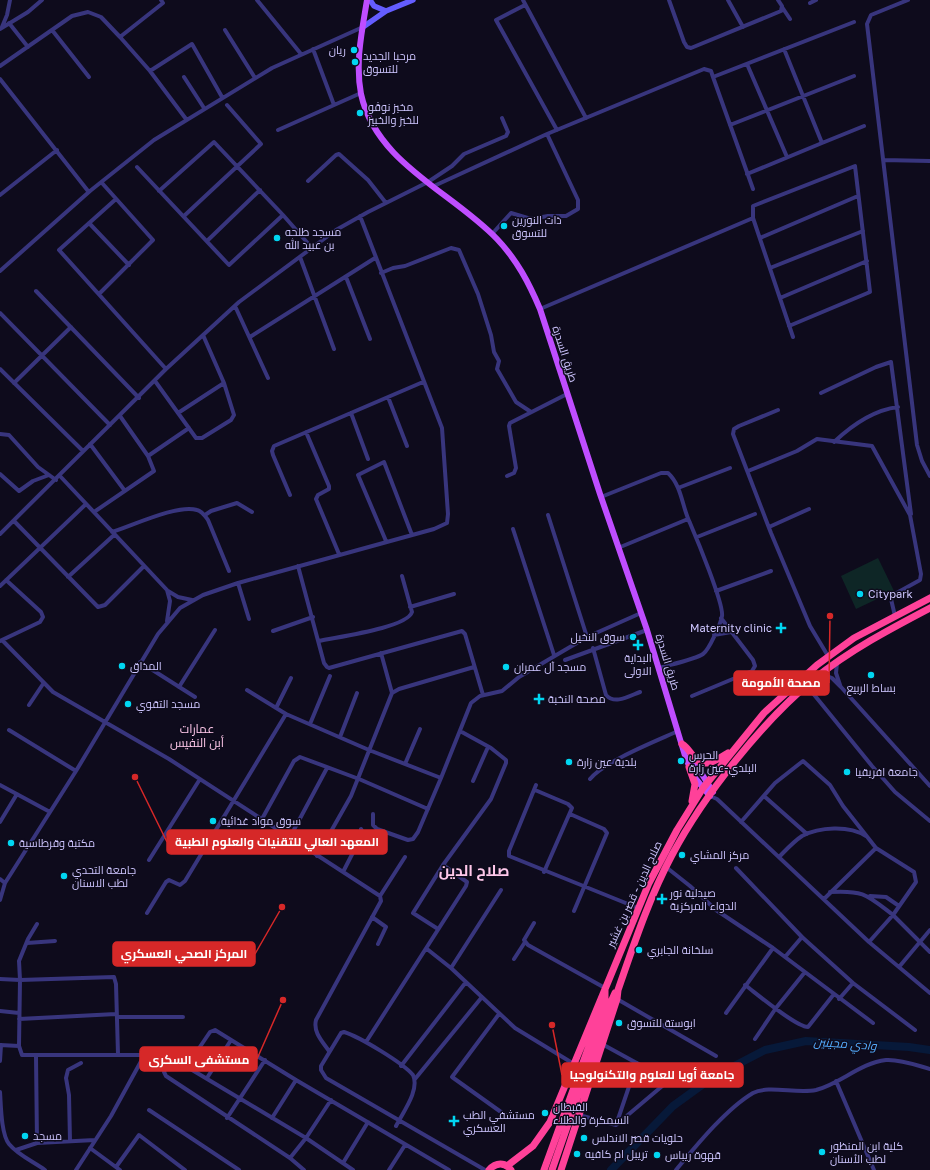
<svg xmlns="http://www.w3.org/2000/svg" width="930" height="1170" font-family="'Golos Text',Cairo,sans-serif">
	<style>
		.green { fill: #0e2626 }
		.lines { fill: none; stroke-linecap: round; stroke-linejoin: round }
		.river { stroke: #071939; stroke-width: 8 }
		.street { stroke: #38357d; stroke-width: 4 }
		.secondary { stroke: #645dff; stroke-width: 5.5 }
		.primary { stroke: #bf4dff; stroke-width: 6 }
		.highway { stroke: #ff4199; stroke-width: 7 }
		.poi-dot { fill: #00d6f1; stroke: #0e0b1c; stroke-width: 1.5 }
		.labels { text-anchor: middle; stroke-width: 3; stroke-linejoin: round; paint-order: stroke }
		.poi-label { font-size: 11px; fill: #cec6ff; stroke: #0e0b1c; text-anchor: start }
		.street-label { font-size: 11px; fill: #cec6ff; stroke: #0e0b1c }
		.neighbourhood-label { font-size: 12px; fill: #ffc8ea; stroke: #0e0b1c }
		.water-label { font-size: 12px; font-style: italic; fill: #54adff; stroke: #0e0b1c }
		.district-label { font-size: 15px; font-weight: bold; fill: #ffc8ea; stroke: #0e0b1c }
		.leader { fill: none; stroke: #d62828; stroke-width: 1.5 }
		.callout-dot { fill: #d62828; stroke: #0e0b1c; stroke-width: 1.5 }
		.callout { fill: #d62828; stroke: #d62828; stroke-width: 1.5 }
		.callout-label { font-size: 12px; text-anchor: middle; font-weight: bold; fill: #fff }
	</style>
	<rect width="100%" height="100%" fill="#0e0b1c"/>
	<path class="green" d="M878,558l16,33 -38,18 -15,-33z"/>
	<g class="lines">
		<path class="river" d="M611,1170l62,-64 40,-29 52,-27 41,-9 103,6 21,3"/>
		<path class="street" d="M257,0l44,54
			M523,0l63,118
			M669,0l15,42 3,5 4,1 90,-37 1,-5 -4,-6
			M728,0l15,27
			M908,0l-37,15 -4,9 50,421 5,16 8,15
			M810,3l6,-3
			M525,5l-29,15 61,110
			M782,7l8,12
			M9,23l19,24
			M2,27l5,-12 3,-15
			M0,29l28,-17 14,-12
			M52,30l37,47
			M225,30l30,48
			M120,37l43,-34 -2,-3
			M313,49l21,56
			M784,49l38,94 42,-17
			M747,64l40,93
			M0,66l72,-50 16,-4 13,5 19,20 30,34 36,48
			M150,71l42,-27 30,53
			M184,77l20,31
			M0,79l88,112h2
			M730,125l124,-49
			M278,130l83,-37
			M883,160l47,1
			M137,167l92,98 54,-50
			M747,174l75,-31
			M308,181l28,-26 3,-1 29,26 18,23
			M434,186l113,-52 157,-65 7,2 2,6
			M753,189l-40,-112 141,-55
			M159,191l55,-49 69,73 29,33
			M0,195l57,-45
			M116,199l-57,51 107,119
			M184,216l77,-72 -34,-39
			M753,218v-12l102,-40 15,126 -81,34
			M89,223l40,42
			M492,234l19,-21 20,6 17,-3h18l12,-7v-9l-31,-66
			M760,238l98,-42
			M207,241l53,-51
			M300,257l34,92
			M770,268l93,-37
			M0,271l90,-80 64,-51 118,-72 91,-41
			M381,273l12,-5 12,-2 46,-18 8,2 19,44 13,41 3,17 5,9 -2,8 19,33 15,10
			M346,277l24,62
			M36,291l103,107
			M99,294l54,-54 -51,-57
			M780,298l87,-37
			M235,306l33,72
			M540,309l213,-91 40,119
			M0,313l110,112
			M250,337l125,-79
			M0,369l83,82
			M155,381l41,57h6l29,-18 3,-5 -10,-32 -21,-48
			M14,383l57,-56
			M821,393l55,-26 15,-5 20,152
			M388,397l19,49
			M778,410l-39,16 -5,3 -1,5 38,99 39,93 18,30
			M178,413l46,-30
			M351,413l17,46
			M306,432l23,54v3l-11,6 -2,4 23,55
			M0,434l9,1 29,32 18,13
			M834,442c17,-16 40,-32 64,-35
			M90,444l35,47
			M148,456l41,-28
			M748,471l49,-20 20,-12 55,7 38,69 11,59 -1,6 -27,15 -2,4 4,17
			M0,474l19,17 14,-10 16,-6
			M60,476l107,114 3,11 -3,20
			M507,476l7,-3 2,-5 -7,-42 1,-3 57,-29
			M678,488l52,-20
			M290,495l-17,-40 -1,-4 2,-5 149,-64
			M601,497l60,-24h7c14,13 14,34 22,50 6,14 34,81 32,93 -1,7 -13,34 -19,38 -7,5 -34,11 -44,14
			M94,512l60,-41 -6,-15 -28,-40
			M205,515l6,-4 26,-8 15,9
			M548,515l39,122
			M14,521l84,86 7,-2 39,-39
			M769,527l40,-18
			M513,529l41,126
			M112,532c20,-6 65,-28 85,-22 5,1 8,6 11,10l21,51
			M0,534l166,-165 73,-67 97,-72 32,-18 60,-30 24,-16 12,-12 42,-18 2,-4 -6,-14
			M697,537l58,-23
			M386,541l-28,-66 26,-13 28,73
			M618,548l70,-29
			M298,566l26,97 3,4 2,1 133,-37 3,3 18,61
			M68,577l46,-42
			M238,583l11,36
			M0,586l86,-82
			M168,591l10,6 14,3
			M716,591l55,-20
			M410,607l44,-13
			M273,631l40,-14
			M714,635l17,-3
			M2,640l51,52 116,67 211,137 1,5 -65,119c-3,12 6,21 13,31
			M0,641l40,-19 3,-5 -2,-5 -35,-32
			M319,641c17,-4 88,-13 93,-29l-10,-36
			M593,648l13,47c9,10 23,1 34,-3
			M381,653l11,40
			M565,660l82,-30
			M140,662l55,35
			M837,663l-1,10 4,12
			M822,674l10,4 9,9 89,99
			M807,686l65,80 23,26 35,29
			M179,687l36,-57
			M692,696l60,-25 3,-5 -2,-6 -32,-42
			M29,705l14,-21
			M276,708l15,-30
			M286,714l83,36 72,28 30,-75 9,-7 22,-5 17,-14 68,-40 54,-24
			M310,724l20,-48
			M9,730l67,41
			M340,737l17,-44
			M405,764l15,-35
			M590,779c15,-18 66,-38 88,-48
			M473,781l15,-34
			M0,785l50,27
			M536,785l-27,66v5l129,52
			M535,790l33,14 4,4 -28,64
			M710,796l7,3 152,143 61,51
			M764,796l43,38
			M373,814v11l4,4 31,11 5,-1 5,-7 23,-54
			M570,814l34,15 3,4 -33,78
			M262,819l32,-58 6,-4 59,22 69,30
			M0,822l17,-28
			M741,822l34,-39 28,-22 27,24 13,21 33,42 38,24 2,10 -23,33c-26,-20 -29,-25 -63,-23
			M289,839l38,-71
			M317,856l34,-60 41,-103 7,-4 75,-22
			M779,857c7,-7 14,-15 23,-21 17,-9 47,-11 64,0
			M149,860l51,-81
			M666,867l24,19 26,24 57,38 100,75
			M736,868l66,69
			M343,872l20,-39 -2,-4
			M0,879l5,4
			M380,896l25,-39
			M870,896l16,1 13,9
			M824,899l52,-51
			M0,900l5,-17 71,-112 82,-137 22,-26 23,-13 35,-12 196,-54 13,-6 1,-9 -6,-86 -82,-212
			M147,913l19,-31 3,-2 11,5 5,-4 101,-167 -39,-24
			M372,917l14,10 -8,17
			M534,923l-10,17 4,5 77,43
			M37,924l-9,15 -9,22 1,19 -1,66 3,9h145l139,83 47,32
			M438,929l-25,-16 30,-48 48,-66 15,-36v-3l-15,-12 -31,-17
			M869,942l24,-27 37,37
			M27,943l28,-2
			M427,949l24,19 64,60 59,36
			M785,957l17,-20 51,46 62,47
			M514,959l11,-17
			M899,967l31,-37
			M451,968l50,-78
			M0,979l20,1 94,-3 2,7 2,70
			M745,985c12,9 51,42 63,42l26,-33
			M617,999l99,57
			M839,999l14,-16
			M0,1011l19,2
			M726,1013l47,-65
			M499,1014l-47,63 56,40
			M117,1017h66
			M19,1019l97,-5
			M755,1039l21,-31 29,-36
			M366,1042l100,-156 1,-4 -24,-17
			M0,1045l19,1
			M36,1056l1,87
			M171,1056l-7,16 2,4 124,82 14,12
			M0,1061l1,-16
			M187,1066l23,-34 5,-2 81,50 153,90
			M401,1066l65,-84
			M207,1078l24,-38
			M415,1079l67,-82
			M836,1081l38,89
			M0,1092c1,13 1,42 9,52 9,11 25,18 36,26
			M149,1110l90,60
			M579,1115l37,10 51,-43 -3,-4 -62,-34
			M227,1118l38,-58
			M272,1118l24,-38
			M616,1125l21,-62
			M396,1126c7,-14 24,-36 17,-51 -10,-12 -53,-38 -69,-43l-3,1 -20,33v4l5,8 159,92
			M70,1141l-1,-46 -3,-17 2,-8 13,-7
			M90,1148l30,22
			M16,1150l21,-7 58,-3
			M290,1158l16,-20 25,-38
			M343,1163l25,-41
			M116,1167l23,-32 46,35
			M76,1170l35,-54 34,-62
			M389,1170l16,-25
			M676,1170c20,-24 50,-61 77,-77 15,-8 44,1 63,-3 24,-6 44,-27 70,-30 14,-1 30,5 44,9"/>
		<path class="secondary" d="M370,0l4,6 12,5
			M363,27l23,-16 27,-11"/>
		<path class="primary" d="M367,0c-5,31 -12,62 -6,94 15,69 91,98 136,145 20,21 32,44 43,70l60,185 47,136 39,129 9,19 15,18
			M692,758l21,34"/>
		<path class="highway" d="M682,744c5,3 7,7 11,12 10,14 24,4 35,-3
			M689,767l6,17 -3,17
			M507,1166l26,-20 17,-24 99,-239 28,-53 26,-42 61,-75 53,-48 37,-27 76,-40
			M489,1170c7,-8 16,-8 22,0
			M544,1170l61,-168v-13
			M552,1170l58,-166 5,-11
			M561,1170l56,-171 1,-9c16,-46 31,-92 54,-135 32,-60 90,-133 142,-176 36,-29 76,-50 116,-71"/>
	</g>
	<g class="poi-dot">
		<circle cx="354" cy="50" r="4"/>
		<circle cx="355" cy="62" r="4"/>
		<circle cx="360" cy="113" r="4"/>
		<circle cx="504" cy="226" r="4"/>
		<circle cx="277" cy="238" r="4"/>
		<circle cx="860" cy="594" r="4"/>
		<path d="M779 622h4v4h4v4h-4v4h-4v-4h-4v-4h4z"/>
		<circle cx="633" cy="637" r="4"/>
		<path d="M636 639h4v4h4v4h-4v4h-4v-4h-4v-4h4z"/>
		<circle cx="122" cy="666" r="4"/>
		<circle cx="506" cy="667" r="4"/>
		<circle cx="871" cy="675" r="4"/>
		<path d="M537 693h4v4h4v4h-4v4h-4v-4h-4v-4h4z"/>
		<circle cx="128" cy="704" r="4"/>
		<circle cx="681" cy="761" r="4"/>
		<circle cx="569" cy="762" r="4"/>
		<circle cx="847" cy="772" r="4"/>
		<circle cx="213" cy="821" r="4"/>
		<circle cx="11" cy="843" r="4"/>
		<circle cx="682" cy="855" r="4"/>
		<circle cx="64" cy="876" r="4"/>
		<path d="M660 893h4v4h4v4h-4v4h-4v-4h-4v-4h4z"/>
		<circle cx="639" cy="950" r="4"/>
		<circle cx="619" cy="1023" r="4"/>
		<circle cx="545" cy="1113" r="4"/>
		<path d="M452 1115h4v4h4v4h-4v4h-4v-4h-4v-4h4z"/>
		<circle cx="25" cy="1136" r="4"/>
		<circle cx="584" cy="1138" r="4"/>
		<circle cx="822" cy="1152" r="4"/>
		<circle cx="577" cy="1154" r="4"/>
		<circle cx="657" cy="1155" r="4"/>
	</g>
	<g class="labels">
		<g class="poi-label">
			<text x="346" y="54" text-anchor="end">ريان</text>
			<text x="363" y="60">مرحبا الجديد<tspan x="363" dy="13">للتسوق</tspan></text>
			<text x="368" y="111">مخبز نوڤو<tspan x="368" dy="13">للخبز والخبيز</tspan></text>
			<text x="512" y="224">ذات النورين<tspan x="512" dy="13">للتسوق</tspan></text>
			<text x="285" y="236">مسجد طلحه<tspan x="285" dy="13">بن عبيد الله</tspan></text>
			<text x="868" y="598">Citypark</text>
			<text x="772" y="632" text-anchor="end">Maternity clinic</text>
			<text x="625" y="641" text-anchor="end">سوق النخيل</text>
			<text x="638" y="662" text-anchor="middle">البداية<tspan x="638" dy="13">الاولى</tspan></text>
			<text x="130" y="670">المذاق</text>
			<text x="514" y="671">مسجد آل عمران</text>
			<text x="871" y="692" text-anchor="middle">بساط الربيع</text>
			<text x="548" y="703">مصحة النخبة</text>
			<text x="136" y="708">مسجد التقوي</text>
			<text x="689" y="759">الحرس<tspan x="689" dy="13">البلدي-عين زارة</tspan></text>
			<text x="577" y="766">بلدية عين زارة</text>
			<text x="855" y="776">جامعة افريقيا</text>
			<text x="221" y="825">سوق مواد غذائية</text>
			<text x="19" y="847">مكتبة وقرطاسية</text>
			<text x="690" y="859">مركز المشاي</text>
			<text x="72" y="874">جامعة التحدي<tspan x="72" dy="13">لطب الاسنان</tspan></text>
			<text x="670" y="897">صيدلية نور<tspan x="670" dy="13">الدواء المركزية</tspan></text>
			<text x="647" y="954">سلخانة الجابري</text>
			<text x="627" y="1027">ابوستة للتسوق</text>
			<text x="553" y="1111">القبطان<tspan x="553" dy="13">السمكرة والطلاء</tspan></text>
			<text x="463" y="1119">مستشفي الطب<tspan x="463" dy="13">العسكري</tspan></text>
			<text x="33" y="1140">مسجد</text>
			<text x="592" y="1142">حلويات قصر الاندلس</text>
			<text x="830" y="1150">كلية ابن المنظور<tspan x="830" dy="13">لطب الأسنان</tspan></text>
			<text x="585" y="1158">تريبل ام كافيه</text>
			<text x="665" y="1159">قهوة ريباس</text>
		</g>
		<g class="street-label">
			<text transform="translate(565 354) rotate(72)" y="4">طريق السدرة</text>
			<text transform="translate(668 662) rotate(73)" y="4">طريق السدرة</text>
			<text transform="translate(634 894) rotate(-65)" y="4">صلاح الدين - قصر بن غشير</text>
		</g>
		<g class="neighbourhood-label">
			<text x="197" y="733">عمارات<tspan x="197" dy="14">أبن النفيس</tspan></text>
		</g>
		<g class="water-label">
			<text transform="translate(845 1044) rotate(4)" y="4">وادي مجينين</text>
		</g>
		<g class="district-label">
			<text x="474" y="876">صلاح الدين</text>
		</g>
	</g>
	<path class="leader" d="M830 616L829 683M135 777L167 842M282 907L255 954M283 1000L257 1059M552 1025L562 1075"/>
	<g class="callout-dot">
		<circle cx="830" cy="616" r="4"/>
		<circle cx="135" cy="777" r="4"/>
		<circle cx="282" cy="907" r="4"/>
		<circle cx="283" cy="1000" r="4"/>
		<circle cx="552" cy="1025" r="4"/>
	</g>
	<g class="callout">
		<rect x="734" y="671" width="95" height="24" rx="4"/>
		<rect x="167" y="830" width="220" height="24" rx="4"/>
		<rect x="113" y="942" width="142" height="24" rx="4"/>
		<rect x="140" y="1047" width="117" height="24" rx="4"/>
		<rect x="562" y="1063" width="181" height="24" rx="4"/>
	</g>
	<g class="callout-label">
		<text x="781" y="687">مصحة الأمومة</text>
		<text x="277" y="846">المعهد العالي للتقنيات والعلوم الطبية</text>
		<text x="184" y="958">المركز الصحي العسكري</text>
		<text x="199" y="1064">مستشفى السكرى</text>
		<text x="652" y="1079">جامعة أويا للعلوم والتكنولوجيا</text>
	</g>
</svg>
